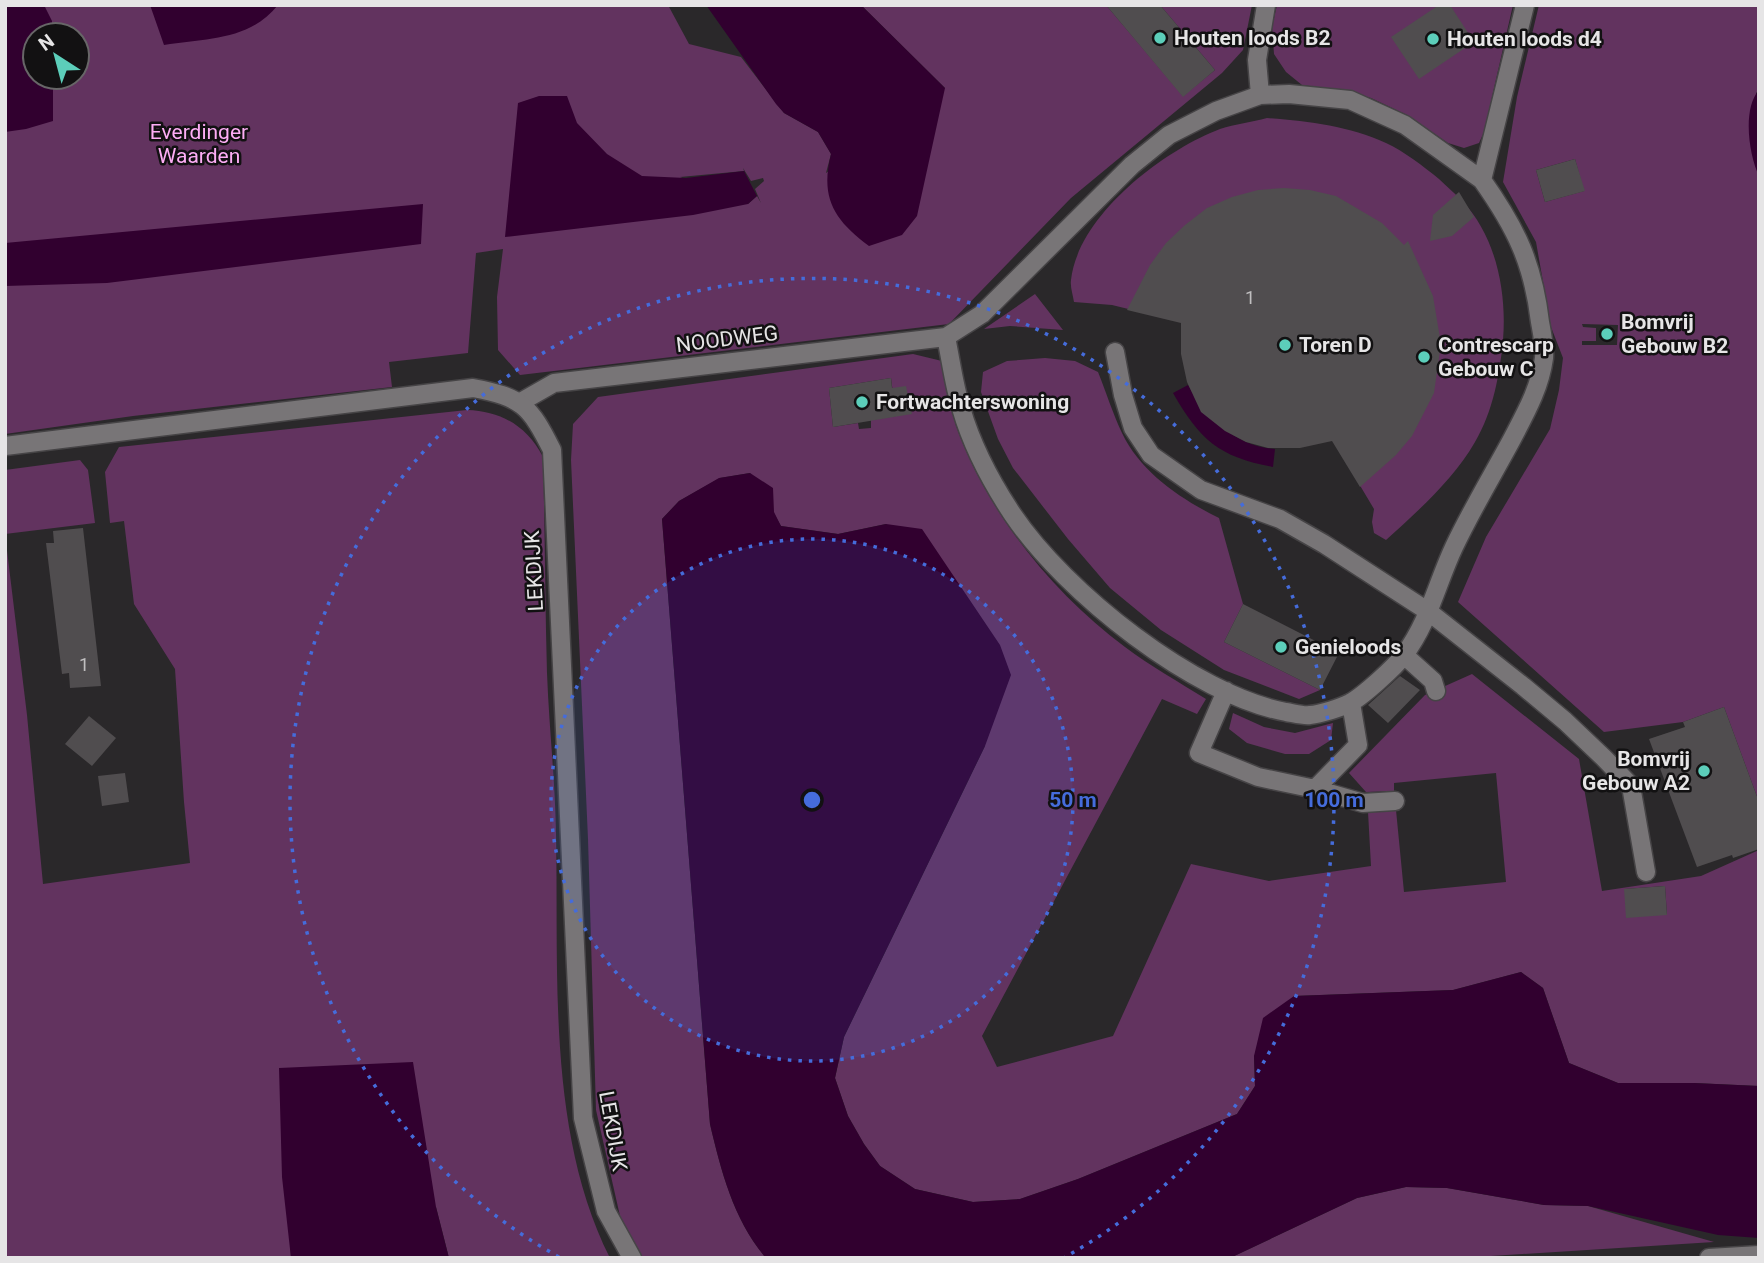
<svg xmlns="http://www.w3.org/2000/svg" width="1764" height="1263" font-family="Roboto,sans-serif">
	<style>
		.green { fill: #62335f; fill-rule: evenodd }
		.water { fill: #31002f }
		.building { fill: #504d4f }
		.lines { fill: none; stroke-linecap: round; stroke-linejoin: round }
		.lane-casing { stroke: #464446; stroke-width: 21 }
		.street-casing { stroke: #464446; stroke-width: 21 }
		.lane { stroke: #787577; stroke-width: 18 }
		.street { stroke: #787577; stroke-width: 18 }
		.ring { fill: none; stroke: #456cdb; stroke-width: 3.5; stroke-dasharray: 3.5 7 }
		.poi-dot { fill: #5cceba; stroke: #121112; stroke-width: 2.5 }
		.labels { text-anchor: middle; stroke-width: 5; stroke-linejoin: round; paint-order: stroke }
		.number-label { font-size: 18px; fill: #c0bfc0 }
		.poi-label { font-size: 21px; font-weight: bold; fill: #e6e5e6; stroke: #121112; text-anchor: start }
		.park-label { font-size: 21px; fill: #fdadf5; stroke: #121112 }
		.street-label { font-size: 21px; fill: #e6e5e6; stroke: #121112 }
		.centre { fill: #456cdb; stroke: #121112; stroke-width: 3.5 }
		.ring-label { font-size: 21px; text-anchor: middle; font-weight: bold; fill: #456cdb; stroke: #121112; stroke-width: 5; stroke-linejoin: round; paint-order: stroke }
	</style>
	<rect width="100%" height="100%" fill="#2a282a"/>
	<path class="green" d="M5,5h663l21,39 52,13 43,56 34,19 13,22 -5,19 119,-85 -84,-83h245l77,91 32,-26 -55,-65h92l-9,45 -21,23 -151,125 -122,126 -429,51 -22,-25 -1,-53 6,-48 -27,4 -8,100 -79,9 3,25 -259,29 -128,18zM35,35h42v42h-42zM743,168l8,13 12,-3 1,3 -9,8 6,14 -4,-7 -9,8 -68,-27 64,-6z
		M1277,5h236l-29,127 -5,11 -15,5 -16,-5 -41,-28 -36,-17 -39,-9 -30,-4 -16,-13 -12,-18 -2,-27z
		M1539,5h220v85l-3,3 3,84v625l-35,-95 -41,15 -79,10 -146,-130 28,-65 64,-108 9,-39 4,-32 -12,-31 -15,-85 -33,-60 14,-85zM1575,159l9,32 -39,11 -9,-32zM1582,324l36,1 -1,20h-35v-4h14v-13l-13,-1z
		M1267,118c41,3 82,8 119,25 19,9 37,23 53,36 7,7 16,14 23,22 34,35 45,91 41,139 -3,33 -10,72 -28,102 -22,38 -56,68 -89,98l-12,-7 -2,-11 2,-13 -31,-52 65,-89 -247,-51 -49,-12 -38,-3c-1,-7 -4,-15 -3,-22 7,-64 91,-129 149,-151 15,-5 32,-7 47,-11z
		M1035,294l28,36 -53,-4 -26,3z
		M913,354l29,7c6,23 8,50 17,73 33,84 94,159 166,213 25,19 54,35 81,52l-9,15 -35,-15 -180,337 15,31 116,-31 78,-172 78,17 102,-15 -3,-54 28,-2 8,82 102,-10 -10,-109 -102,10v8l-28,1 -17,-19 76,-78 47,-21 107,85 23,132 99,-15 58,-26v236l-65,-3h-76l-49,-20 -26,-75 -22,-16 -68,18 -159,6 -40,60 1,30 -18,28 -159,65 -58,20 -47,3 -58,-13 -35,-23 -16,-22 -16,-28 -13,-38 9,-41 141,-291 -99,-222 -48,10 -57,-8 -31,-53 -30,5 -41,23 -17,18 48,605c11,47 24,97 56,134h-127l-19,-42 -24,-106 -8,-271 -17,-379 2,-36 25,-27zM891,378l5,38 -25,4v8l-12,1 -1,-6 -25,4 -4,-39zM1665,886l2,29 -42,-26z
		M1045,358l30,3 23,11c8,20 15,42 24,61 19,40 59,66 97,85l24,86 -19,38 96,48 -21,9 -75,-29 -63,-40 -51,-42 -42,-49 -55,-71 -15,-29 -17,-47 2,-20 24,-11z
		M467,410c34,1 60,16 76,47 2,72 2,144 4,216 2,53 8,106 9,159 3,138 -10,299 54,426h-161l-13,-51 -146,34 1,17h-286v-788l75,-10 8,10 7,53 -90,11 22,181 16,169 147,-21 -6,-61 -9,-133 -41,-65 -10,-83 -14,2 -5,-51 14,-25z
		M1233,713l31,14 31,6 38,-10 -2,17 -22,14h-24l-38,-11 -18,-14z
		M1406,1187l41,1 97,17 44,1 126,36 -254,16h-230l127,-60z"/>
	<path class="water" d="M5,5h39l8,16v14h-17v42h18v44l-27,8 -21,3z
		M150,5h128c-29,36 -71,33 -114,40z
		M706,5h155l84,83 -28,128 -15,19 -33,11c-35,-26 -49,-48 -38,-92l-13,-22 -34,-19 -8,-9z
		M1759,90v86c-10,-21 -17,-67 0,-86z
		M539,96h28l10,27 30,31 35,22 44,2 58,-7 13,25 -9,8 -55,11 -188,22 13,-134z
		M423,204l-2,40 -314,39 -102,3v-43z
		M1188,385c19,34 48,61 87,64l-2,18c-54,-10 -73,-27 -100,-74z
		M750,473l23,15 1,24 7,14 57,8 48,-10 36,5 78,116 11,30 -26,71 -141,291 -9,41 13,38 16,28 16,22 35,23 58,13 47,-3 58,-20 159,-65 18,-28 -1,-30 9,-38 31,-22 159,-6 68,-18 22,16 26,75 49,20h76l65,3v152l-41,-3 -130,-29 -44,-1 -97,-17 -41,-1 -49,11 -127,60h-464c-32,-37 -45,-87 -56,-134l-48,-605 17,-18 40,-23z
		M413,1062l23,145 13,51h-158l-9,-81 -3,-109z"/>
	<path class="building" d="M1106,5h54l55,65 -32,27z
		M1439,5h11l24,37 -55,37 -28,-42z
		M1575,159l10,32 -40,11 -9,-32z
		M1284,188l26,2 26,6 46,27 22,22 4,-4 25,55 8,48 -7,49 -22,43 -16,19 -36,32 -28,-46 -32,7h-32l-22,-6 -21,-11 -24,-19 -14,-30 -6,-28v-31l-54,-13 23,-45 16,-22 19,-18 22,-17 25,-11 26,-7z
		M1459,192l15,25 -22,19 -22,5 3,-26z
		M891,378l1,10 14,-2 6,28 -79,13 -4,-39z
		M83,528l18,158 -31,2 -1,-15 -7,1 -16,-131h8l-1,-12z
		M1243,604l96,49 -19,37 -96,-48z
		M1400,676l20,14 -32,33 -20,-18z
		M1724,707l35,95v47l-26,9 -1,-3 -35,12 -48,-128 36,-12 -2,-5z
		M89,716l27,22 -24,28 -27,-22z
		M125,773l4,29 -27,4 -4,-30z
		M1665,886l2,29 -41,3 -2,-29z"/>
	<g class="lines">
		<g class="lane-casing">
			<path id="lane" d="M1260,95l-3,-35 9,-55
				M946,337c5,24 8,48 15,71 11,38 30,74 52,107 52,77 181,180 273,197 7,1 17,4 24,3 11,-1 30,-7 40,-12 13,-7 44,-35 54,-48 25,-33 33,-72 50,-108 17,-36 38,-71 57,-106 14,-27 29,-53 33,-83 1,-11 -2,-25 -4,-36 -7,-59 -24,-94 -58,-142l43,-175
				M1115,352l8,43 10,33 18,27 50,35 79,29 44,25 105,68 94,74 42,35 39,37 27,28 15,86
				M519,403l35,-20 392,-46 36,-23 150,-149 37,-30 47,-24 44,-16 29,-1 61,6 55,25 77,55
				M1404,655l29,26 3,10
				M1226,691l-27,62 59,24 57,12 48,14 32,-2
				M1315,789l43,-44 -7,-42"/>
		</g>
		<g class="street-casing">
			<path id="street" d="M5,446l468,-58c49,9 57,18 79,62l31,668 23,93 26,47
				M1709,1258l50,-3"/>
		</g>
		<use href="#lane" class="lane"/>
		<use href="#street" class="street"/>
	</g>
	<circle cx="812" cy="800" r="261" fill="#456cdb" fill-opacity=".12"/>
	<g class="ring">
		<circle cx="812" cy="800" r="261"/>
		<path d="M559 1257A522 522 0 1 1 1065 1257"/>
	</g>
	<g class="poi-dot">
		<circle cx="1160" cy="38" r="7"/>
		<circle cx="1433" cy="39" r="7"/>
		<circle cx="1607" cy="334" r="7"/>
		<circle cx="1285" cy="345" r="7"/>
		<circle cx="1424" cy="357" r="7"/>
		<circle cx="862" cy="402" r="7"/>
		<circle cx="1281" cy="647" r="7"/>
		<circle cx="1704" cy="771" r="7"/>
	</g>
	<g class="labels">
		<g class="number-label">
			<text x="1250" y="304">1</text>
			<text x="84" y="671">1</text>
		</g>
		<g class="poi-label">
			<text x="1174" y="45">Houten loods B2</text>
			<text x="1447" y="46">Houten loods d4</text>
			<text x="1621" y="329">Bomvrij<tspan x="1621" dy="24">Gebouw B2</tspan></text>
			<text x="1299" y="352">Toren D</text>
			<text x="1438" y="352">Contrescarp<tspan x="1438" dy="24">Gebouw C</tspan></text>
			<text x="876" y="409">Fortwachterswoning</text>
			<text x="1295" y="654">Genieloods</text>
			<text x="1690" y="766" text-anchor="end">Bomvrij<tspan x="1690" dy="24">Gebouw A2</tspan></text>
		</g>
		<g class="park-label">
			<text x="199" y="139">Everdinger<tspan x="199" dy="24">Waarden</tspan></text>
		</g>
		<g class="street-label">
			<text transform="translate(727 339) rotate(-7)" y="7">NOODWEG</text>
			<text transform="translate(534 571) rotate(-93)" y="7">LEKDIJK</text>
			<text transform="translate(613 1131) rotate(80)" y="7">LEKDIJK</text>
		</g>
	</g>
	<circle cx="812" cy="800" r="10" class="centre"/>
	<g class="ring-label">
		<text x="1073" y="807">50 m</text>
		<text x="1334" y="807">100 m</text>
	</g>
	<rect width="1764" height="1263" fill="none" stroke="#e6e5e6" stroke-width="14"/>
	<g transform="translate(56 56) rotate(324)"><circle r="33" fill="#121112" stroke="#676667" stroke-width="2"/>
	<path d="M0-5L12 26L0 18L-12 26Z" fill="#5cceba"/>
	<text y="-10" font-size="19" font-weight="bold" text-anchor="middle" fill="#e6e5e6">N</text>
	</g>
</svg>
